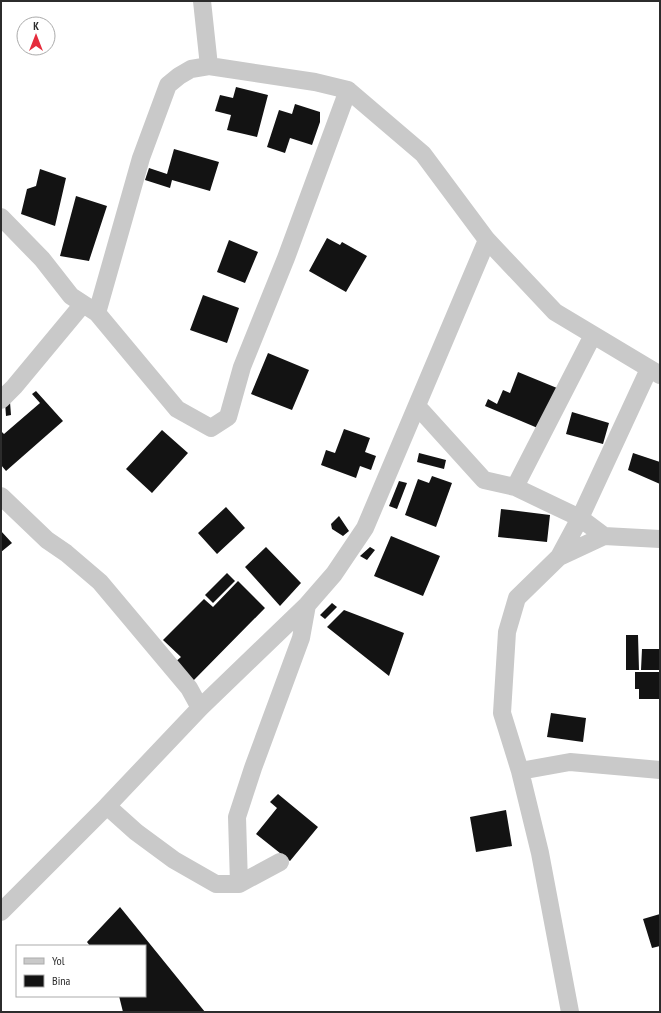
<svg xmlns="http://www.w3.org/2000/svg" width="661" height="1013" font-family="'PT Sans Narrow',sans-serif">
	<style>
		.building { fill: #131313 }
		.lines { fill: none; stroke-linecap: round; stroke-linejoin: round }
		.street { stroke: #c9c9c9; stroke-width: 18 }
	</style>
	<rect width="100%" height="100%" fill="#fff"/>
	<path class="building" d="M236,87l32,8 -11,42 -30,-7 4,-15 -16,-4 5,-16 13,3z
		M295,104l25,8v10l-8,23 -22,-7 -5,15 -18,-6 12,-37 13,4z
		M174,149l45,13 -9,29 -38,-11 -2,8 -25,-8 4,-12 18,6z
		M40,169l26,9 -11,48 -34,-12 6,-25 9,-3z
		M76,196l31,10 -18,55 -29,-5z
		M327,238l13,7 2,-3 25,14 -21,36 -37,-21z
		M229,240l29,12 -13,31 -28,-11z
		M203,295l36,13 -12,35 -37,-13z
		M268,353l41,17 -17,40 -41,-16z
		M518,372l39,16 -17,41 -55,-23 3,-7 9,5 6,-14 7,3z
		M36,391l27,30 -57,50 -5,-6v-34l3,3 36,-31 -8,-9z
		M5,402h5l1,13 -5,1z
		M572,412l37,11 -6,21 -37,-10z
		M344,429l26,9 -5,14 11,4 -5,14 -11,-4 -4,12 -35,-13 5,-15 9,3z
		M162,430l26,23 -36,40 -26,-24z
		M419,453l27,7 -2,9 -27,-7z
		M633,453l27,9v22l-32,-14z
		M432,476l20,7 -16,44 -31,-12 13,-36 11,4z
		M399,481l8,2 -10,26 -8,-3z
		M226,507l19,21 -28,26 -19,-21z
		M501,509l49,6 -3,27 -49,-5z
		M339,516l10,15 -6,5 -11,-7 -1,-5z
		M1,531l11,12 -11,9z
		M391,536l49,20 -17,40 -49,-20z
		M266,547l35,36 -21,23 -35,-39z
		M370,547l5,3 -8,10 -7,-4z
		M227,573l8,8 -22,22 -8,-8z
		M238,581l27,27 -73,74 -18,-19 7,-6 -18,-17 41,-41 9,8z
		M332,603l5,4 -12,12 -5,-4z
		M344,610l60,23 -15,43 -62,-49z
		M626,635h12l1,35h-13z
		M642,649h18v21h-19z
		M635,672h25v27h-21v-10h-4z
		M551,713l35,5 -3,24 -36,-5z
		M278,794l40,33 -28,34 -34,-27 21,-26 -7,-6z
		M506,810l6,36 -36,6 -6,-35z
		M120,907l85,105h-82l-4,-16h26v-50h-55l-3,-4z
		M660,914v32l-8,2 -9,-29z"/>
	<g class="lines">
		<path class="street" d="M202,1l7,65
			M1,217l41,42 29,37 26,17 80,96 34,19 17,-11 14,-50 44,-109 62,-168
			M97,313l44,-155 27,-73 11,-9 12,-7 18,-3 106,16 33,8 75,64 64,86 68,72 105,63
			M1,400l13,-13 69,-83
			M417,406l67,74 31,7 65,31 24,18
			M515,487l78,-152
			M1,496l46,44 19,13 34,29 89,106 11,20
			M559,557l21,-39 69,-149
			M520,771l50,-9 90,8
			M107,806l29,26 38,28 42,24h23l-2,-67 16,-49 48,-130 6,-33
			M239,884l41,-22
			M1,912l106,-106 93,-98 107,-103 27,-31 31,-46 122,-288
			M570,1012l-30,-159 -20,-82 -18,-58 5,-81 10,-34 42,-41 45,-21 56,3"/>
	</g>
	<rect width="661" height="1013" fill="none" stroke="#2c2c2c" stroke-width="4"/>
	<rect x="16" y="945" width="130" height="52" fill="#ffffff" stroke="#ababab"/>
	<rect x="24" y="958" width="20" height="6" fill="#c9c9c9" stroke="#ababab"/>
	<text x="52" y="965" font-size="12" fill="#2c2c2c">Yol</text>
	<rect x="24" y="975" width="20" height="12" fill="#131313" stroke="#ababab"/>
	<text x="52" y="985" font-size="12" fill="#2c2c2c">Bina</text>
	<g transform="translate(36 36)"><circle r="19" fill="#ffffff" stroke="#ababab"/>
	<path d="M0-3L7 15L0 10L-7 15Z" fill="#e52c3c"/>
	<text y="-6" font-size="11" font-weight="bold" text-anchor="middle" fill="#2c2c2c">K</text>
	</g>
</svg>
